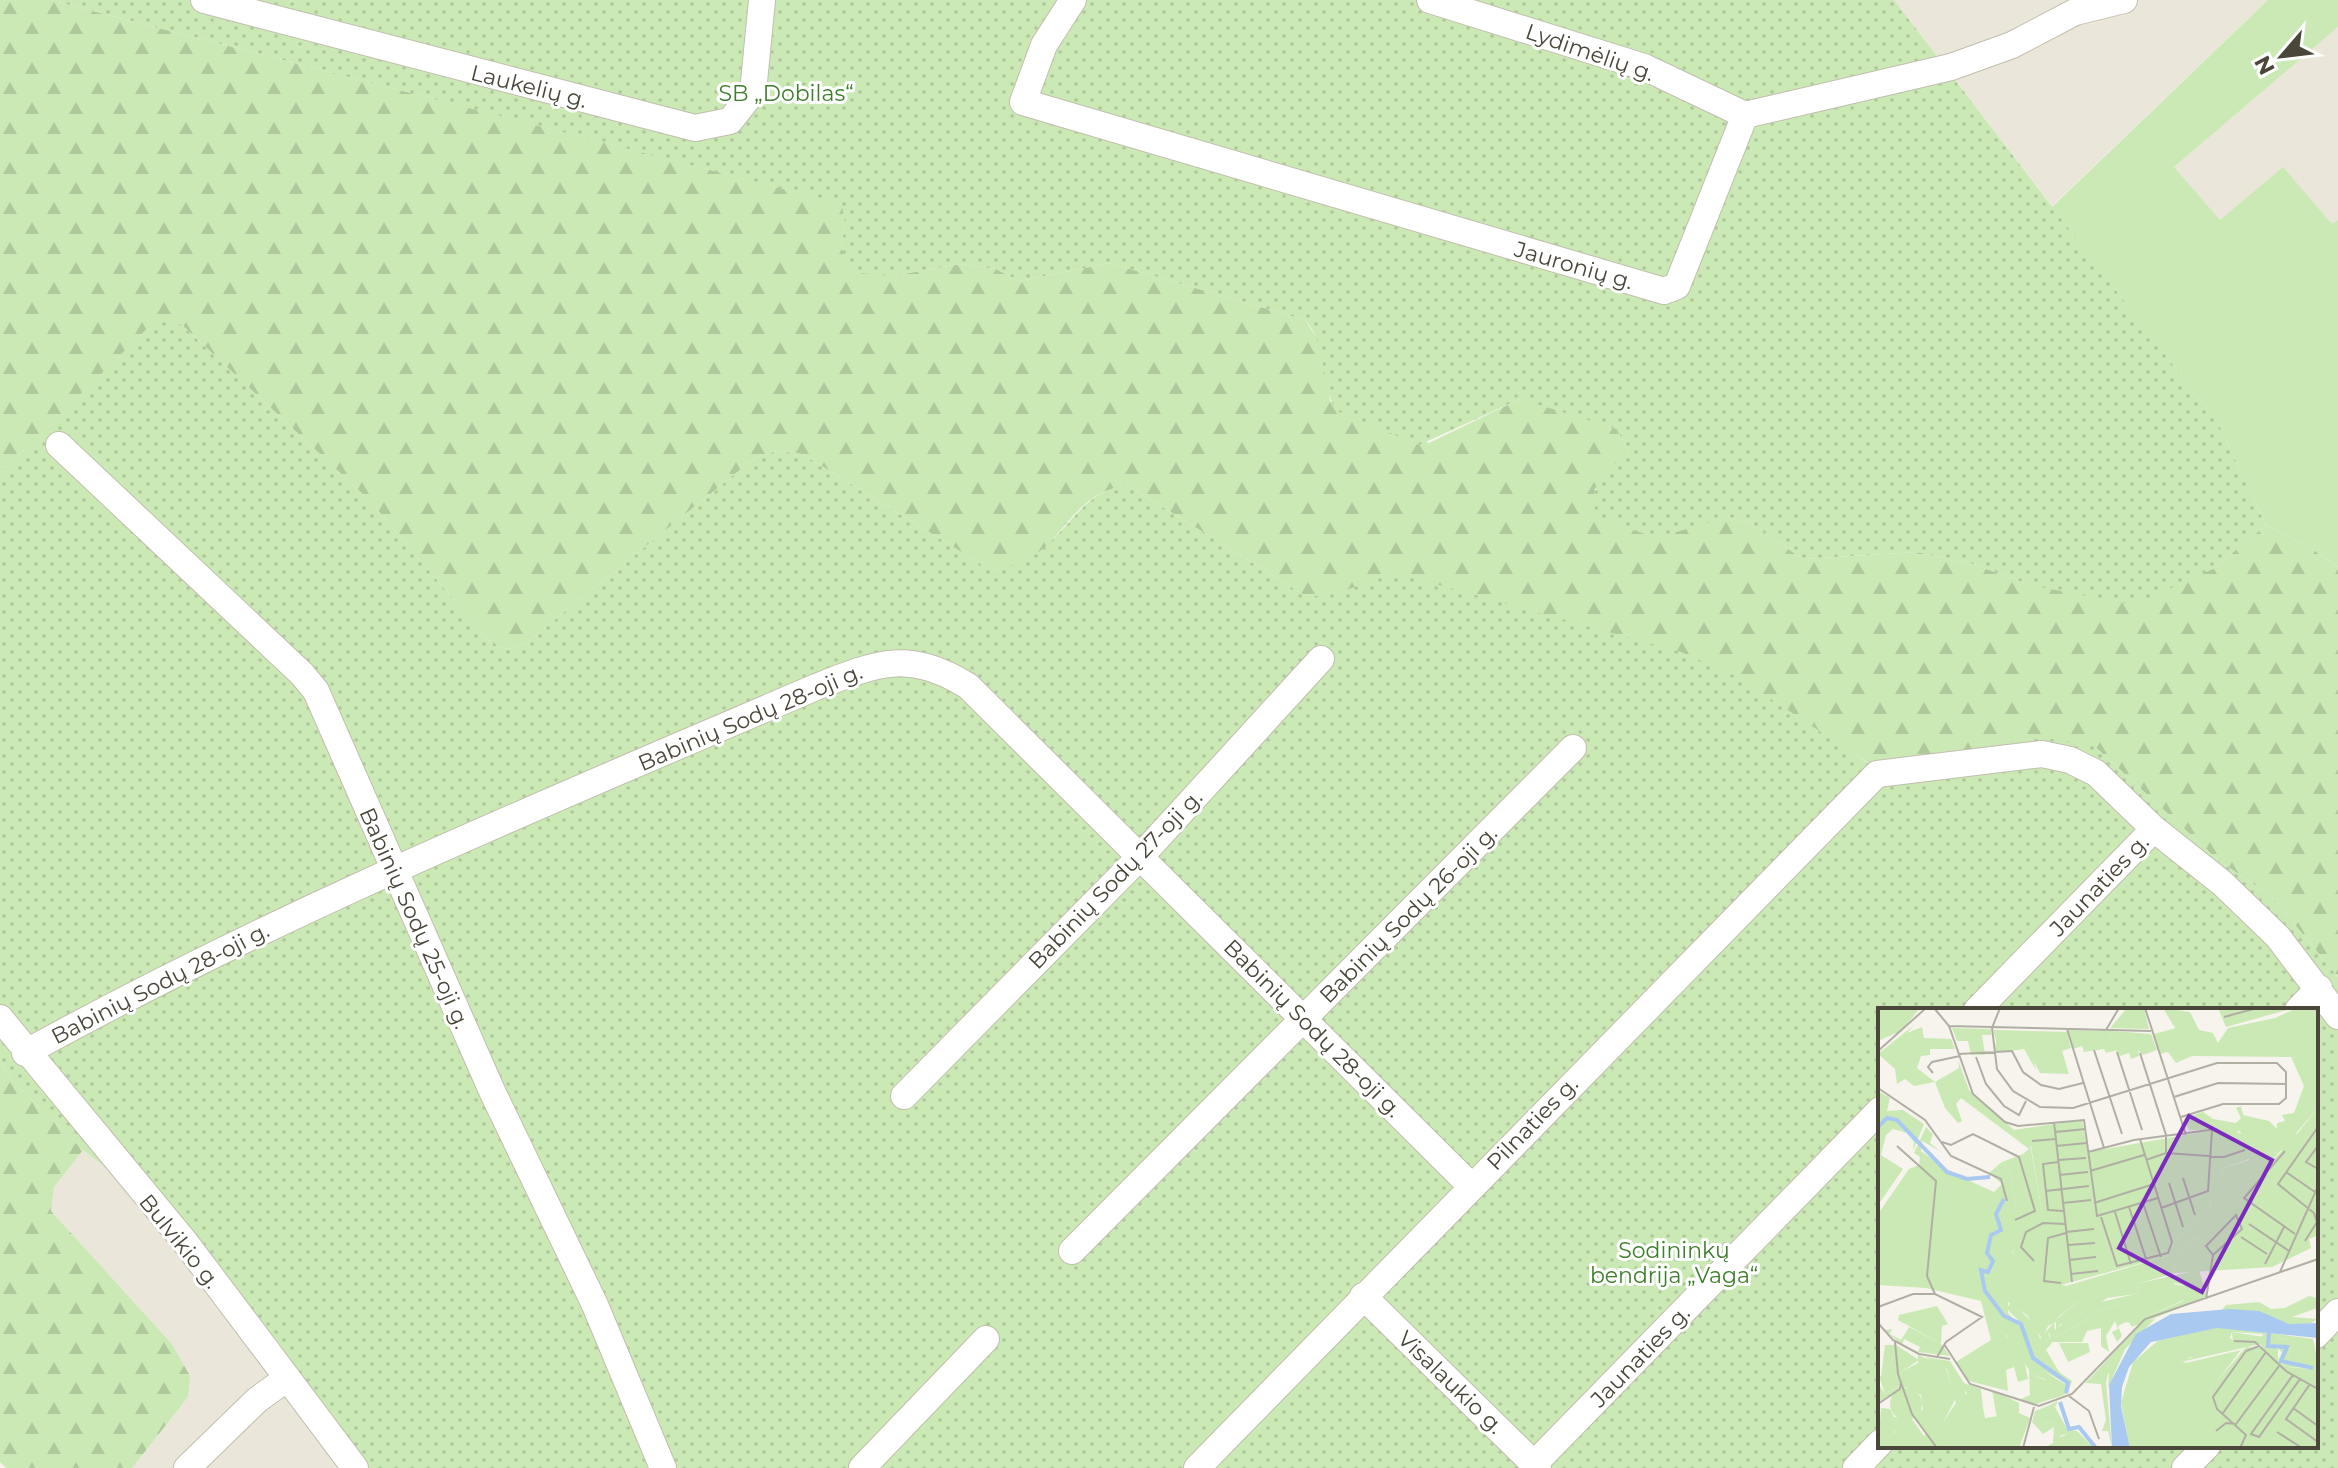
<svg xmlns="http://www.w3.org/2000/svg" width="2338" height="1468" font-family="Montserrat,sans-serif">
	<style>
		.residential { fill: #eae7da }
		.grass { fill: #cae9b5 }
		.forest { fill: url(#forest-firs) }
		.park { fill: url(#park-dots); fill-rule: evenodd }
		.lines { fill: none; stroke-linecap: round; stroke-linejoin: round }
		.minor-casing { stroke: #c2beae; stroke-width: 28 }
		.minor { stroke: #fff; stroke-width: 26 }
		.labels { text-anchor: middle; stroke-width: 6; stroke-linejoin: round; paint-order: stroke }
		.street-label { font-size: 22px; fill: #4a4639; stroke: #fff }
		.park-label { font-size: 22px; fill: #3e7e2a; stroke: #fff }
		.inset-river { fill: none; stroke: #a9c9f1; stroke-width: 4 }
		.inset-road { fill: none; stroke: #b1aea4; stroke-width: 2 }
		.view { fill: #7b2cbf; fill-opacity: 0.15; stroke: #7b2cbf; stroke-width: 4 }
		.inset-edge { fill: none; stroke: #4a4639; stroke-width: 4 }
	</style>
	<defs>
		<pattern id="forest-firs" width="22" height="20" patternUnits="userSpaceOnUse" patternTransform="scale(2)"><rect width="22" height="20" fill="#cae9b5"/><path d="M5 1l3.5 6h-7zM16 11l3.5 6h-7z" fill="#afc99c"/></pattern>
		<pattern id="park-dots" width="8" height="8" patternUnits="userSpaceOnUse" patternTransform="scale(2)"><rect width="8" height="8" fill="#cae9b5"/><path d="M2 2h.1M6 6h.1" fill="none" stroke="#afc99c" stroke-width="1.8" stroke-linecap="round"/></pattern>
	</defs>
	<rect width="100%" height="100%" fill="#f6f4ec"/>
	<path class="residential" d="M1894,0h374l-216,206z
		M2338,27v193l-6,5 -112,-4 -46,-54z
		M83,1150l100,78 185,240h-236l56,-71 -16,-53 -121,-133 3,-24z"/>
	<path class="grass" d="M2268,0h70v27l-164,140 46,53 63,-53 49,57 6,-4v347l-26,-18 -46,-24 -47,-100 -167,-218z"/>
	<path class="forest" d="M0,0h50l793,204 2,20 -4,23 51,29 68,-12 36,5 23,12 91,-18 195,57 16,24 9,57 99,42 91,-44h10l87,30 11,22 -34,39 108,34 26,-7 22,6 53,36 114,-7 56,12 57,21 183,-16 53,-44 46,24 26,18v410l-66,-80 -54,-37 -126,-116 -219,22 -65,-41 -458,-135 -24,9 -22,-4 -177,-110c-9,3 -23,5 -31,11 -44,29 -43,71 -107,73l-187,-115 -25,-3 -21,6 -231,187 -15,5 -17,-3 -124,-146 -187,-175 -35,4 -147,145z
		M0,1061l12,19 71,70 -29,37 -3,24 121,133 18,32 -2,21 -56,71h-126l-6,-6z"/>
	<path class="park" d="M50,0h1844l325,425 47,100 -53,44 -79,36 -104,-20 -57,-21 -56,-12 -114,7 -53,-36 -22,-6 -72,21 -56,-20 -5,-9 -3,-9 7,-20 29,-29 -11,-22 -97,-30 -101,46 -82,-34c-19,-28 -7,-65 -32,-91l-195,-57 -91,18 -23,-12 -36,-5 -68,12 -33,-3 -13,-12 -5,-14 4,-23 -3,-20z
		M164,322l18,3 187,175 124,146 17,3 15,-5 231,-187 21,-6 25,3 187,115c74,-3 78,-77 138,-84l177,110c39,6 61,-20 99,-20l278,77 57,25 134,89 171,-28 49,6 126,116 54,37 66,80v491h-1970l-185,-240 -100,-78 -71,-70 -12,-19v-587l147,-145zM1880,1010h436v436h-436z"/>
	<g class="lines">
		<g class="minor-casing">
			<path id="minor" d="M204,0l491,128 35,-7 23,-29 9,-92
				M1073,0l-29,45 -21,57 641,189 13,-5 68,-171 206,-48 61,-22 63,-33 49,-12
				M1430,0l214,67 101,48
				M59,445l243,229 14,17 176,400 103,214 68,163
				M1977,1010l177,-181
				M2298,1010l21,-22
				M0,1018l185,224 170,226
				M25,1053c255,-141 524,-251 791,-366 61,-24 92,-38 152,-1l503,500
				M904,1096l237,-240 180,-197
				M1072,1251l501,-503
				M1363,1296l175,172
				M2316,1335l22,-23
				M1534,1464l346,-354
				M187,1468l70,-68 29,-21
				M862,1468l124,-129
				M1197,1468l680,-694 165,-20 28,6 26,13 58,56 68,54 56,54 60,79
				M1856,1468l24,-25
				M2185,1468l22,-22"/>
		</g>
		<use href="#minor" class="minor"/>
	</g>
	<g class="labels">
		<g class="street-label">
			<text transform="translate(1590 52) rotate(19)" y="8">Lydimėlių g.</text>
			<text transform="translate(529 86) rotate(14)" y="8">Laukelių g.</text>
			<text transform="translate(1574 265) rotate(16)" y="8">Jauronių g.</text>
			<text transform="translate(750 717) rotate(-23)" y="8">Babinių Sodų 28-oji g.</text>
			<text transform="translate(1115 879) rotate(-46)" y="8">Babinių Sodų 27-oji g.</text>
			<text transform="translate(2099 885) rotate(-46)" y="8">Jaunaties g.</text>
			<text transform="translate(1408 914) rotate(-45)" y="8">Babinių Sodų 26-oji g.</text>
			<text transform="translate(415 918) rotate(66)" y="8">Babinių Sodų 25-oji g.</text>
			<text transform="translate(160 983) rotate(-27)" y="8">Babinių Sodų 28-oji g.</text>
			<text transform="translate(1313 1028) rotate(45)" y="8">Babinių Sodų 28-oji g.</text>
			<text transform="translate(1532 1123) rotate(-46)" y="8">Pilnaties g.</text>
			<text transform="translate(180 1241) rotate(51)" y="8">Bulvikio g.</text>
			<text transform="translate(1640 1356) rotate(-46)" y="8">Jaunaties g.</text>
			<text transform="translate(1451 1382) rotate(44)" y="8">Visalaukio g.</text>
		</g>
		<g class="park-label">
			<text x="786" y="101">SB „Dobilas“</text>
			<text x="1674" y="1258">Sodininkų<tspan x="1674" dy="25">bendrija „Vaga“</tspan></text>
		</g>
	</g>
	<g transform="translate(1878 1008)">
		<rect width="440" height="440" fill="#f6f4ec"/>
		<path d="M249,0h17l5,21 -39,-1zM36,17l-7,8 15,-6 2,11 27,1 4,10h-25v6l-9,1 -4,12 18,14 -21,4 -9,-7 -8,5 -2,-15 -17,-15zM74,20l39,1v6h-9l3,20h-14l-3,-14h-11zM298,20l16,28 -16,7 -8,-11 -8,2 -6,-20zM115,22l74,2 4,16 -9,3 7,23 -29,-1 -15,-27 -29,-6zM190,22l43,1 -1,9 8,10 -12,3 -2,-4 -20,3 -2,-6 -9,3zM321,262l8,27 -75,30 -4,-6 -10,5 4,10 -5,6 -5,-10 6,-3 -3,-8 9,-3 8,5 51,-22 1,-16 -10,-2 -4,8 -64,17 -50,29 -8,-4 4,10 -6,7 15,25 -29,-22 -9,-28 -16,-16 4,-8 25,25 4,13 14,-17 1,8 7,-6 -5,-5 21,-18 6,5 52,-12 4,-11zM431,288l7,2 1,10 -25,9 26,2 -10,6 -19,-1 -34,-13 -33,-1 4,-5 33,-3 12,7 14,-1zM277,311l-30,30 -17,39 1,-15h-14l48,-52zM31,319l32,17 9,12 -32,-4 2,-5 8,4 -24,-12 -2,6 -17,-15 7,-1 -2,5 11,6zM354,324l32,5 -4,7 -79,18 2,-7 5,4 45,-16zM126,328l7,1 12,17 5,25 -10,3 -4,-15 -8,3 2,21 -39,-10zM181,335h29l2,9 -22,10zM7,337h11l23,15 -18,12 2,11 -18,11 -7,-21 3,4zM47,349l25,4 14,22 17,6 2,19 -13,-6 -5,-12 -1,16 -18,26 13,16h-59l-8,-11 5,-7 26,12 2,-8 13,-4 18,-27 -9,-34zM166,363l22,14 -7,12 -11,3 -3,-21 -11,-3zM12 396a16 16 0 1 1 32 0a16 16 0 1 1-32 0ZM114,382l27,13v10l-22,6zM180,393l-3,6 12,22 10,2 17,17 -24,-1 -9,-6 5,-7 -7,2 -6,-14 -8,2 -6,-14z" fill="#cae9b5"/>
		<path d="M0,0h42l-19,23 -23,10zM285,0l27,4 9,18 14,3 5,10 10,-15 47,-10 22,-10h21v100l-94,107 -24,24 -8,-1 -18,25 1,10 -35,10 -4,11 -29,4 -29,22 6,-14 -6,-5 -21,17 5,4 -6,8v-8l-8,4 -6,13 -15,-24 -19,-13v11l22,24 2,16 40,28 -4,12 -9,4 7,-14 -22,-12 -10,5 14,5v19l-14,5 -13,-6 9,-4 -1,-25 -22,-35 -38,46 -13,-19 35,-22 -10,-39 -55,-13 -48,-3v-71l31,-45 10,-4 1,-8 -6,-4 12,-26 7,7 -3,9 10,8 -18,-10 -1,10 27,20 46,21 8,-8 -13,-11 13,-11 7,9 7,38 -4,7 7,15 -7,20 29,28 25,7 101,-30 6,-13 38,-34 -1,-10 13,-8 -2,-22 28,-9 -9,-29 -51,-1 -5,-12 19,-6 10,7 23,4 5,-5 -5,-10 5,-2 2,9 26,6 8,8v-6l8,-2 -3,-6 12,-2 10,-27 -13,-29 -99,-1zM233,23l40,3 6,16 -14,5 -5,-5 1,6 -8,3 -2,-6 -9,3 -10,-16zM127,29l25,12 6,21 -12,-21 -29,4 1,-13zM80,52l11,30 61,54 12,69 -7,-5 -10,-41 -2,-13 6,-5 -68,-51 -5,6 6,17 -4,2 -13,-15 -10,-26 24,-14zM0,83l12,7 -3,13 16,-1 21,14 -11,27 1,-9 -7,-9 -14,-4 -7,6 -5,20 22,14 -25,36zM294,276l14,2 4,11 -57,26 -18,-2 -9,15 3,16 -8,-6v-18l-14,3 -5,11h-31l-2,-12 7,7 50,-29 65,-18zM59,298l11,18 -6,2 -1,18 -43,-24 1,-5zM354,320l81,11 5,23 -20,-18 -20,-7 -6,9 19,2 -4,11 25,9 -26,-1 -8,-7 4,-7 -4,-5 -12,3 -7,-8 4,-9 -31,-2 -2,6 9,8 -59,14 6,3 55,-13 -31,40 36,46 -9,12h-107l-9,-45 12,-41 28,-24 37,-10zM40,347l27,11 11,32 -18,34 -8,4 -16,-19 9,-8 -2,-14 -15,-8 -28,15v-19l7,11 17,-10 -1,-12 17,-9zM231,363l-3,11 6,66 -4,-17h-6l4,-11 -5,-36 -16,-1 10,-10zM83,382l22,18 2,10 34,-5 11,5 -11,30h-60l-14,-16 19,-26zM171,397l-10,4 6,15 8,-2 7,15 9,-3 -6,9 23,5h-42l9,-5 1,-16 -11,7 -11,-12 3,-11z" fill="#cae9b5"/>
		<path d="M340,0h76l-68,19zM440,100v127l-9,4 2,9 -39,19 -97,6 -1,-10 18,-25 8,1 5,-12 19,-12 7,-14 50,-49 2,-17 14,-1zM204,112l6,32 143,-25 11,8 7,24 -28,10 3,22 -14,8 1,10 -38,34 -6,13 -117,32 -28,-22 -12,-20 9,-15 -8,-15 5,-7 -7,-38 -7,-9 21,-8 12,53 7,6 -11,-67 -18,-16zM396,328l32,10 12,16v86h-81l9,-12 -30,-27 -6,-20 36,-42 32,2v12l8,6 26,2 -25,-10 4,-11 -20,-3zM3,400l9,1 4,8 18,2 14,20 -5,4 -27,-12 6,17h-22z" fill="#cae9b5"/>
		<path d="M352,301l29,2 30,13 29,-1v15l-101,-10 -66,14 -22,25 -7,20 -1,19 9,42h-18l-3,-63 27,-51 35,-20z" fill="#a9c9f1"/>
		<path class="inset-river" d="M0,119l9,-9 10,2 50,52 20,7 23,-2M126,191l-8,15 5,16 -10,5 -4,18 6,8 -5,11 -7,-2 4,21 19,25 17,8 12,34 35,25 -2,10M391,324l-1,14 19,1 -6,14 32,7M182,394l9,27 10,-2 17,21"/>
		<path class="inset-road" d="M56,0l15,18 24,68 32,28 13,4 66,-6 13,96 61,-18M122,0l-8,20 5,41 16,22 27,16 33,1 144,-45h60l9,9v26l-7,6h-56l-42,13M267,0l41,127M346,9l33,-9M71,18l202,5M189,21l37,119M228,22l13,-22M216,42l28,84M0,43l48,-43M239,44l25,78M262,45l26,82v18M81,46l53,-3 11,21 18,13 18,4 24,-6M98,49l10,27 18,22 15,9 7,-14M55,65l-5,-6 4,-5 28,-6M0,80l47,32 26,36 50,23 6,22M296,89l44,-14 68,1M176,114l18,160M177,124l31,-3M154,133l24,-2M64,134l9,3 22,-11 46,23 16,54 -20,9M19,138l39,35 -9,95 8,18M178,138l31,-3M440,138l-12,16 12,7M407,143l-41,47 51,36M210,144l46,-12 83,-11M180,152l28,-2M268,152l20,-7 58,4 21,-7M180,154l-15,2 5,46 15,1M212,163l54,-16M408,164l29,20M181,167l29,-3M305,170l12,37M291,175l14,44M168,183l43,-5M185,195l28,-3M216,195l60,-19M265,195l18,54M251,199l18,55M283,200l47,-17 4,-61M237,204l16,52M223,209l16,49 51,-13 4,-11 -32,-103M371,216l40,27M188,224l28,-3M363,229l26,17M427,233l12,-19 -3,-9 -36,-29 40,-57M190,237l27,-2M191,252l27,-3M156,253l-13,-14 5,-15 17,-9 22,1M387,256l19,-37M402,264l38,-86M193,266l27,-3M183,275l-17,-2 4,-43 18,-5M328,291l7,-44 -7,-9 30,-31 6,14 -29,26M0,299l35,-13h22l47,23 -36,25 -9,15M0,315l15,17 26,14 31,5M356,333l21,1 31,29 32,18M17,334l3,32 14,40 25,34M66,336l26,40 69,22 33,-12 73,-75 173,-60M415,367l-42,59 8,3 41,-58M432,376l-24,35 32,23M191,388l20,15 10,28M0,396l22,-15 1,-7M415,400l25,18M345,405l43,-61M338,423l10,-8 10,1 43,-58M399,424l25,16M145,440l11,-41M362,440l6,-13 -29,-26 -4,-12 33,-46 13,-5"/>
		<path class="view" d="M311,108l83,44 -70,132 -83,-44z"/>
		<rect width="440" height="440" class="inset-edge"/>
	</g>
	<g transform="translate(2282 56) rotate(242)" stroke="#ffffff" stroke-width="6" paint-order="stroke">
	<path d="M0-6L14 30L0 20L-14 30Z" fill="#4a4639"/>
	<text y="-12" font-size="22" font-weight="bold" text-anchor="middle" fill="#4a4639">N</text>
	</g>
</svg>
